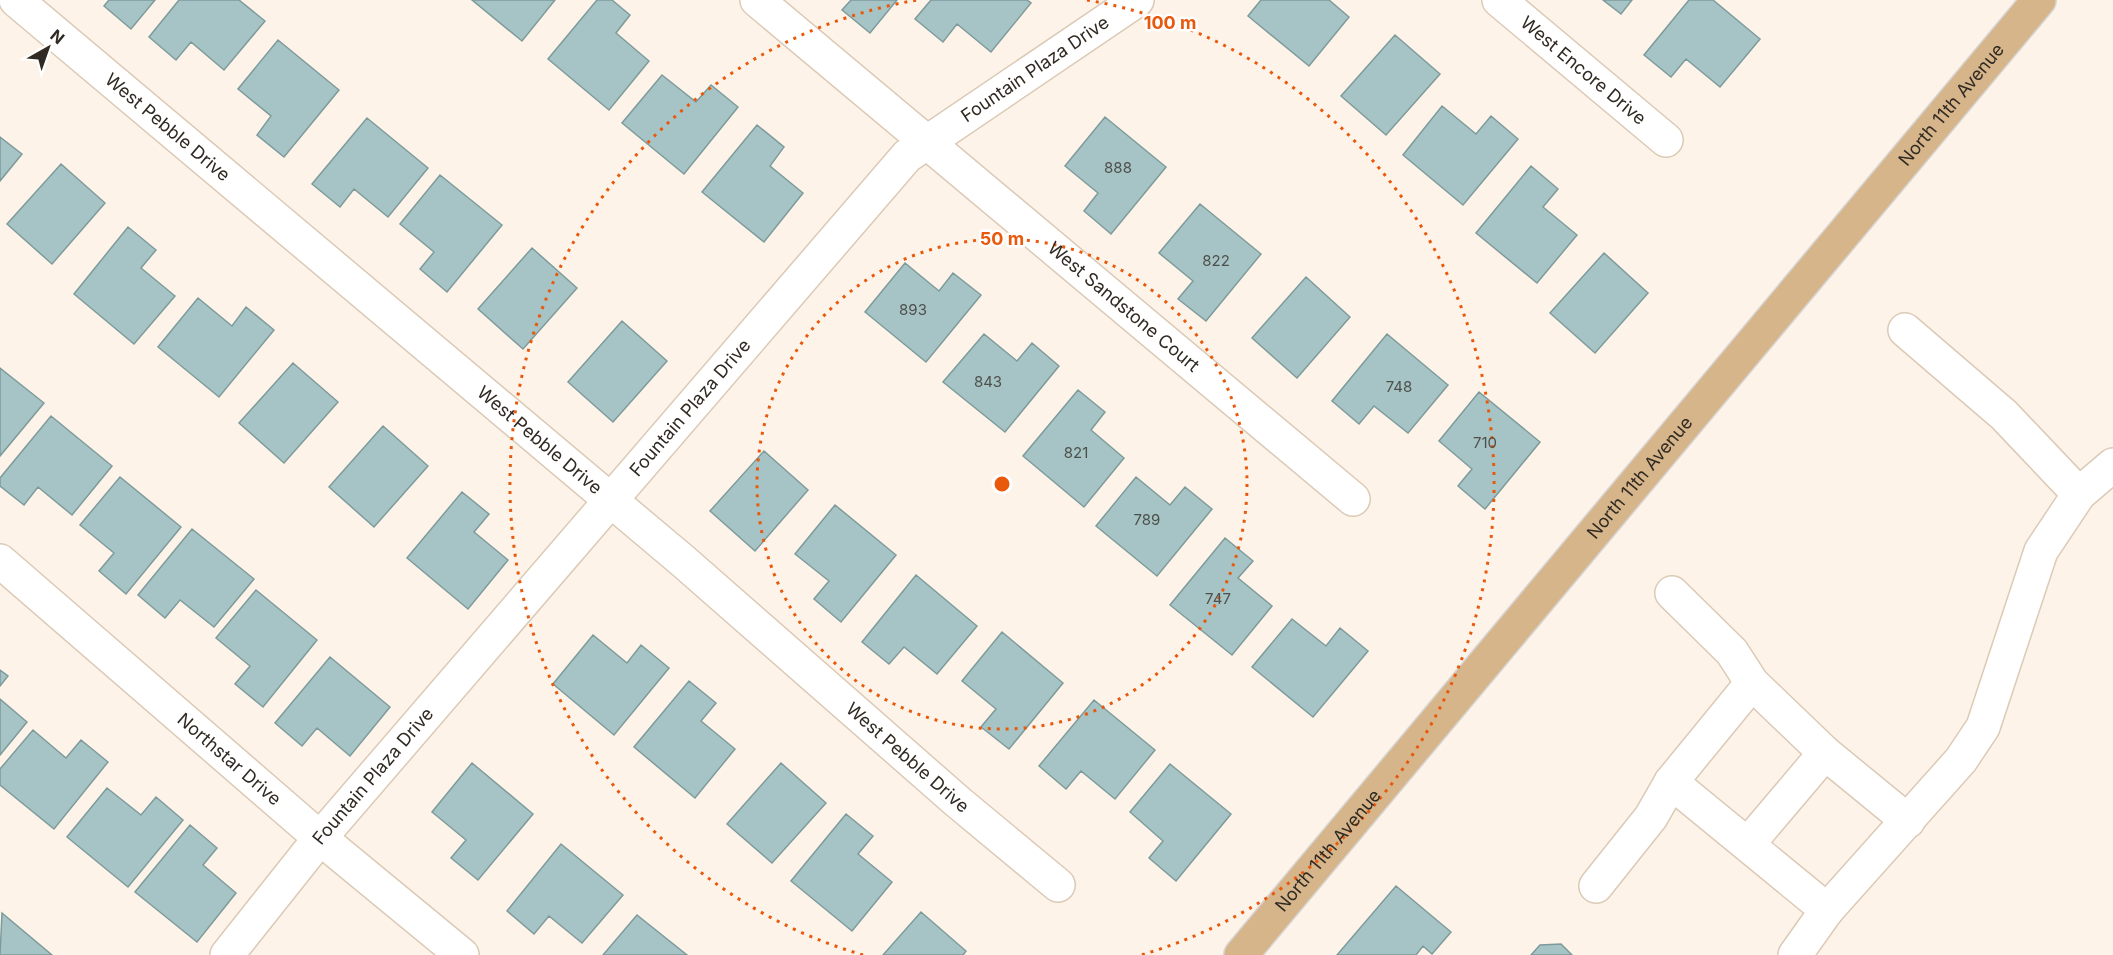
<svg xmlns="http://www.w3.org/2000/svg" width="2113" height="955" font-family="Inter,sans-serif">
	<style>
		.building { fill: #a6c4c5; stroke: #7e9b9c; stroke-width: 1.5 }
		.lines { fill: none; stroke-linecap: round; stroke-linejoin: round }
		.minor-casing { stroke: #dbcab6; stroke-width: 36 }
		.major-casing { stroke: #d6d4d3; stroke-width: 36 }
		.minor { stroke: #fff; stroke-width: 33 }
		.major { stroke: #d6b58b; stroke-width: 33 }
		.ring { fill: none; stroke: #e8590c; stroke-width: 3; stroke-dasharray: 3 6 }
		.labels { text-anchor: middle; stroke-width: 5; stroke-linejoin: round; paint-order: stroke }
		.number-label { font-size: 15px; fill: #4e504b }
		.street-label { font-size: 18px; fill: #302a22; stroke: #fff }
		.centre { fill: #e8590c; stroke: #fff; stroke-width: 3 }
		.ring-label { font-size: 18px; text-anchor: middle; font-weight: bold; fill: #e8590c; stroke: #fff; stroke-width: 5; stroke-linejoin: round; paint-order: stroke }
	</style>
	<rect width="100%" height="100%" fill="#fef3e8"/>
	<path class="building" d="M109,0h46l-24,29 -27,-23z
		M179,0h60l26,21 -41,49 -33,-28 -15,18 -27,-23z
		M472,0h83l-33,41z
		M597,0h15l18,15 -14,18 33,28 -40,49 -61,-51z
		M851,0h46l-27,33 -28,-23z
		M931,0h96l4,3 -40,49 -34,-28 -14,18 -28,-23z
		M1261,0h68l20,17 -40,49 -61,-50z
		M1603,0h29l-11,14z
		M1689,0h24l47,39 -40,48 -34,-28 -15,18 -27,-22z
		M1395,35l45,39 -54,61 -45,-39z
		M278,40l61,50 -55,67 -27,-22 14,-19 -33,-27z
		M662,75l34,27 15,-17 27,22 -54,67 -62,-51z
		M1442,106l34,28 15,-18 27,23 -55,66 -60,-50z
		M1105,117l61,50 -55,67 -27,-23 14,-18 -33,-27z
		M367,118l61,50 -40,49 -34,-28 -14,18 -28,-23z
		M757,125l27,22 -14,19 33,27 -39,49 -62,-50z
		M0,137l22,17 -22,27z
		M61,164l44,39 -53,61 -45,-40z
		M1531,166l27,23 -15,18 34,28 -40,48 -61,-50z
		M440,175l62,50 -55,67 -27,-23 14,-17 -34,-28z
		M1200,204l61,50 -55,67 -28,-22 15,-18 -34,-28z
		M128,227l28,23 -15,18 34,28 -41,48 -60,-50z
		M532,248l45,40 -54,61 -45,-40z
		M1604,253l44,40 -53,60 -45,-40z
		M905,263l34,28 14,-18 28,22 -55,67 -61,-50z
		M1306,277l44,40 -53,61 -45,-40z
		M198,298l34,28 14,-19 28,23 -55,67 -61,-50z
		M622,321l45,40 -54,61 -45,-40z
		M984,334l33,27 15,-18 27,23 -54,66 -62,-50z
		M1387,334l61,51 -40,48 -34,-27 -15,18 -27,-23z
		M293,363l45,39 -54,61 -45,-40z
		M0,368l44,35 -44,53z
		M1078,390l27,22 -14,18 33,28 -40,49 -61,-51z
		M1479,392l61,50 -55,67 -27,-23 14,-17 -33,-28z
		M51,416l61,50 -40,49 -34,-28 -14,18 -24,-19v-8z
		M383,426l45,40 -54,61 -45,-40z
		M764,451l44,39 -53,61 -45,-40z
		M120,477l61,50 -55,67 -27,-23 15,-18 -34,-28z
		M1136,477l34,28 15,-18 27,22 -55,67 -61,-50z
		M462,492l27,22 -15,18 34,28 -40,49 -61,-51z
		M835,505l61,50 -55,67 -27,-23 15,-18 -34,-27z
		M192,529l62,50 -40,48 -34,-27 -15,18 -27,-23z
		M1225,538l28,23 -15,17 34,28 -40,49 -62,-50z
		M916,575l61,51 -40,48 -33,-27 -15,17 -27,-22z
		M256,590l61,50 -54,67 -28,-23 15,-18 -34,-28z
		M1292,619l34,27 14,-18 28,23 -55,66 -61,-50z
		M1002,632l61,51 -54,66 -28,-22 15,-18 -34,-28z
		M593,635l34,28 14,-18 28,23 -55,67 -61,-51z
		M330,657l60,50 -40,49 -33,-28 -15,18 -27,-23z
		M0,670l8,6 -8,10z
		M689,681l27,22 -15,18 34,28 -40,49 -61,-51z
		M0,699l27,23 -27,33z
		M1094,700l61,50 -40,49 -34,-28 -15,18 -27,-23z
		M33,730l33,28 15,-18 27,22 -54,67 -54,-44v-16z
		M472,763l61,51 -55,66 -27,-22 15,-18 -34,-28z
		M781,763l45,40 -54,60 -45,-39z
		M1170,764l61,50 -55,67 -27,-23 14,-17 -33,-29z
		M107,788l34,27 15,-18 27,23 -55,67 -61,-50z
		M846,814l27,22 -15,18 34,28 -40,49 -61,-50z
		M190,825l27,23 -14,17 33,28 -39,49 -62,-50z
		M561,844l62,51 -41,48 -33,-27 -15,18 -27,-23z
		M1396,886l55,46 -19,22 -9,-8 -7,9h-79z
		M921,912l45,39 -3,4h-80z
		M2,913l50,42h-52z
		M637,915l50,40h-84z
		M1561,944l11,11h-41l9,-10z"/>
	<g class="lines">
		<g class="minor-casing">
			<g id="minor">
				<path id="s1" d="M16,0l667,561 275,241 100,83"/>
				<path id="s2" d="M757,0l596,499"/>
				<path id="s3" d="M1499,0l167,140"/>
				<path d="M1905,330l99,85 75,79"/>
				<path id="s4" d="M0,561l320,277 142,117"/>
				<path d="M1672,593l60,59 20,31 73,70 83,68"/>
				<path d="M1671,782l156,128"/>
				<path d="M1748,844l77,-91"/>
				<path d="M1596,886l55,-69 20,-35 81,-99"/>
				<path id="s5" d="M227,955l93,-117 587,-682 230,-156"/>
				<path d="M1795,955l32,-45 134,-150 22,-33 58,-176 38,-57 34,-29"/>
			</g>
		</g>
		<g class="major-casing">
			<g id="major">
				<path id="s6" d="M1241,955l798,-955"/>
			</g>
		</g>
		<use href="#minor" class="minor"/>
		<use href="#major" class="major"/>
	</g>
	<g class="ring">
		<circle cx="1002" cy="484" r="245"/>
		<path d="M863 955A491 491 0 0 1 917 0M1087 0A491 491 0 0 1 1141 955"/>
	</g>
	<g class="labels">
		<g class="number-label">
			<text x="1118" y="173">888</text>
			<text x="1216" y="266">822</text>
			<text x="913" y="315">893</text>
			<text x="988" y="387">843</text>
			<text x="1399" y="392">748</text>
			<text x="1485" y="448">710</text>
			<text x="1076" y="458">821</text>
			<text x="1147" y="525">789</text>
			<text x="1218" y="604">747</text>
		</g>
		<g class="street-label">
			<text dy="6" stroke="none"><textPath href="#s3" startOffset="110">West Encore Drive</textPath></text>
			<text dy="6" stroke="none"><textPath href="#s5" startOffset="1204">Fountain Plaza Drive</textPath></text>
			<text dy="6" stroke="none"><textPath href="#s6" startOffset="1108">North 11th Avenue</textPath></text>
			<text dy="6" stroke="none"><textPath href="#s1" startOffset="198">West Pebble Drive</textPath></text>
			<text dy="6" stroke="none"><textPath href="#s2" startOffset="478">West Sandstone Court</textPath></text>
			<text dy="6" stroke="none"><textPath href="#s5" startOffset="717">Fountain Plaza Drive</textPath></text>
			<text dy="6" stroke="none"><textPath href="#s1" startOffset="684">West Pebble Drive</textPath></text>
			<text dy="6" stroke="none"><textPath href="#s6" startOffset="622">North 11th Avenue</textPath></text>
			<text dy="6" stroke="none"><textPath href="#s1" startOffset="1170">West Pebble Drive</textPath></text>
			<text dy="6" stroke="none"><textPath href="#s4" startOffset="303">Northstar Drive</textPath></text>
			<text dy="6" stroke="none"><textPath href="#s5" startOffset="231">Fountain Plaza Drive</textPath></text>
			<text dy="6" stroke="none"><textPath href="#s6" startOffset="136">North 11th Avenue</textPath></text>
		</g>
	</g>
	<circle cx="1002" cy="484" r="9" class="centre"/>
	<g class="ring-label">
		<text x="1170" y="29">100 m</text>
		<text x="1002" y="245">50 m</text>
	</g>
	<g transform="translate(48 48) rotate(40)" stroke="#ffffff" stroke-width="4.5" paint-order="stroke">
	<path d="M0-4.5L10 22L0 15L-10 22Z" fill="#302a22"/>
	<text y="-9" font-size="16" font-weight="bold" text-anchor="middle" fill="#302a22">N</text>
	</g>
</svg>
